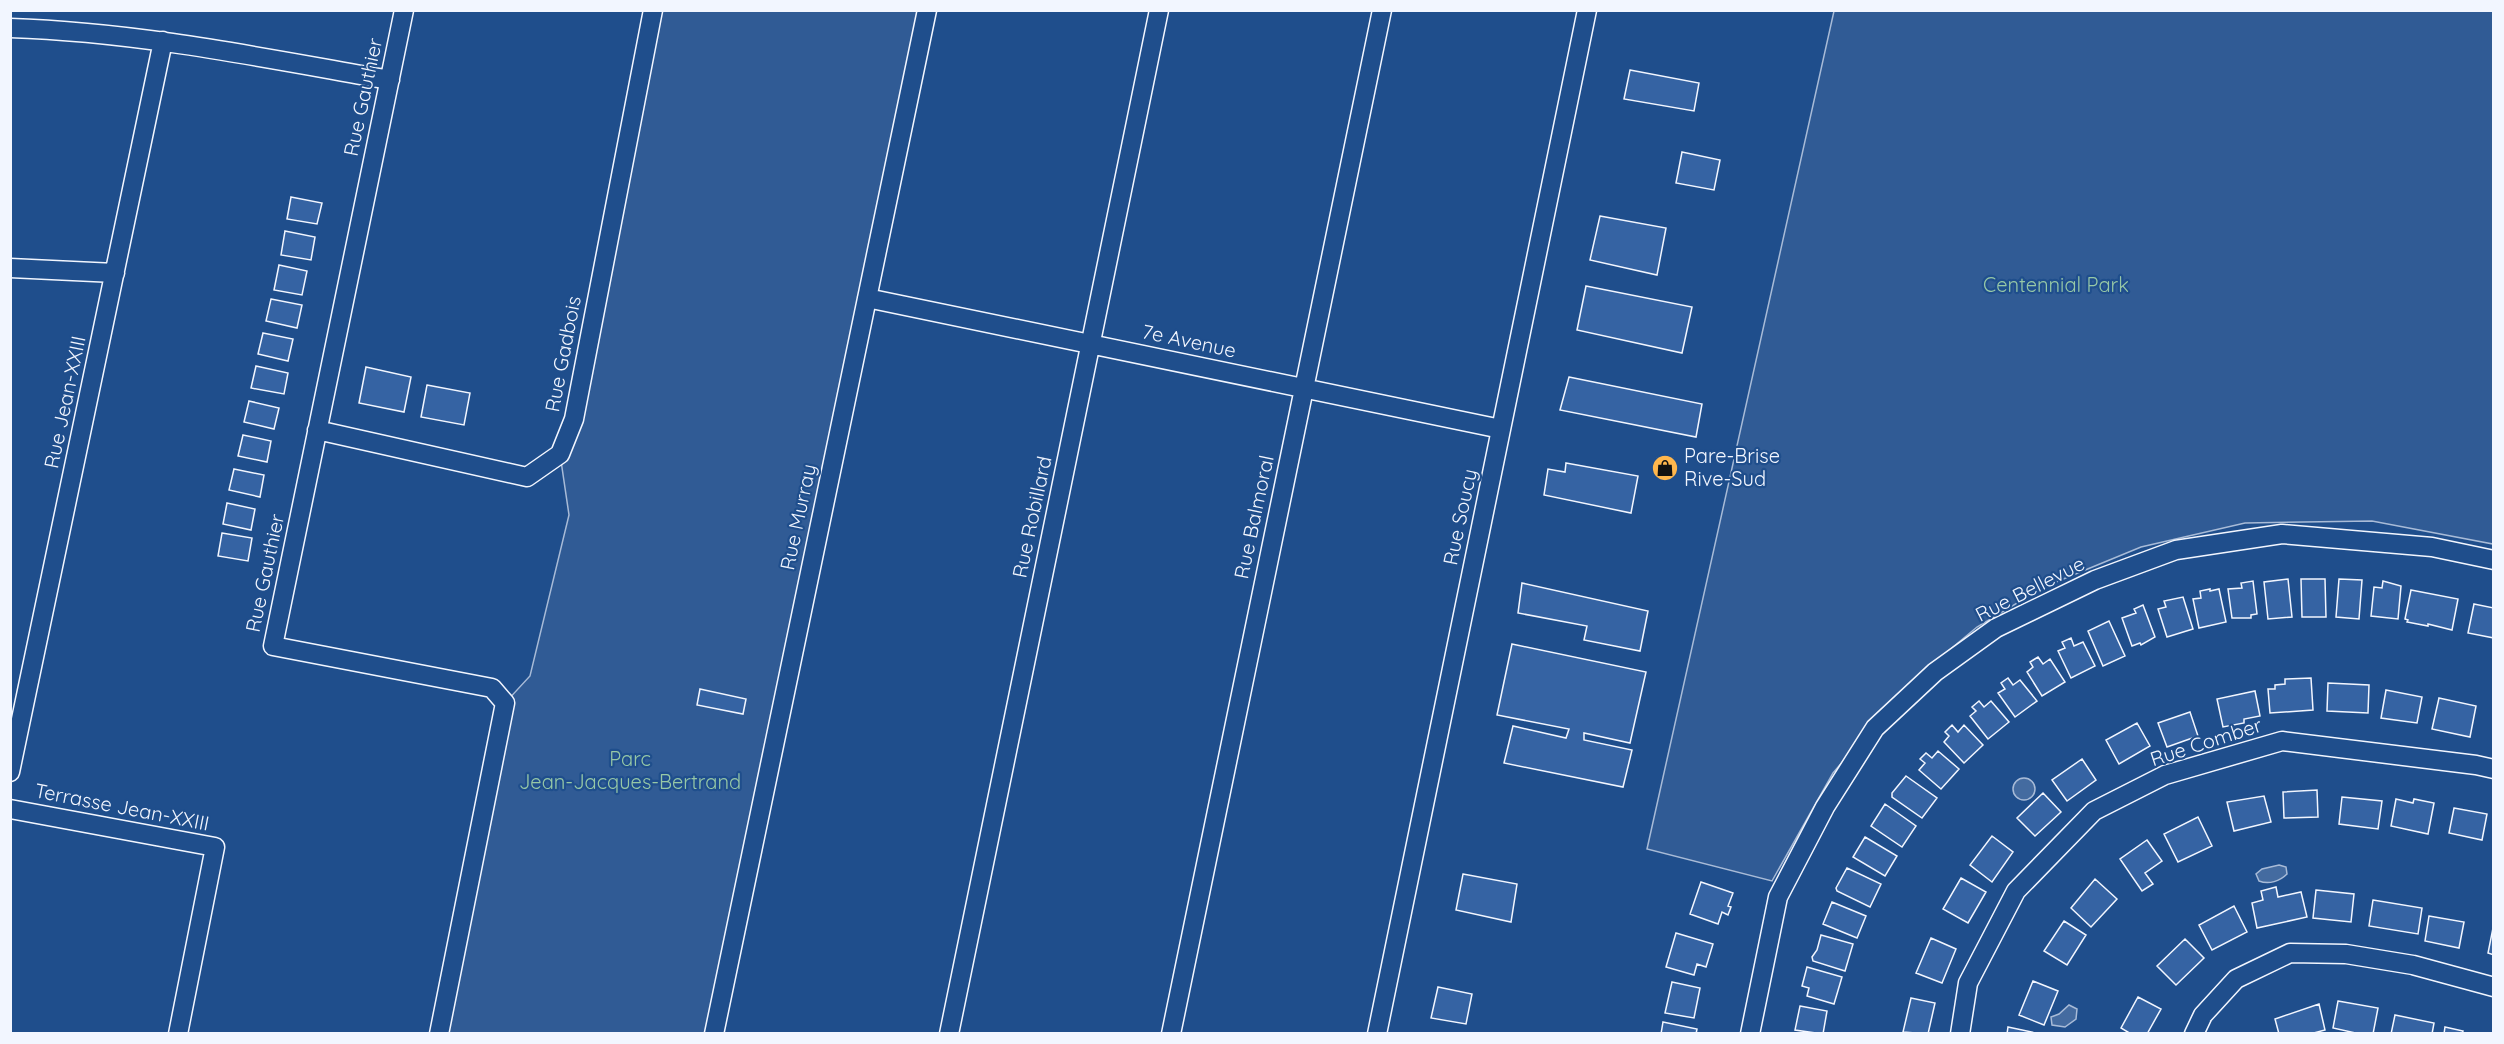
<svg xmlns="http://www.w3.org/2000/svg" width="2504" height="1044" font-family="Quicksand,sans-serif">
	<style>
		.green { fill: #305b95; stroke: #a8bbd7; stroke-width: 1.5 }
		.water { fill: #446ba0; stroke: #a8bbd7; stroke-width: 1.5 }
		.building { fill: #3563a3; stroke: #f2f6ff; stroke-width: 1.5 }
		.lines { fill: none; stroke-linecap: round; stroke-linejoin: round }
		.street-casing { stroke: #f2f6ff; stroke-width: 21 }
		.street { stroke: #1f4e8c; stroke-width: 18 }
		.labels { text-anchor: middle; stroke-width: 4.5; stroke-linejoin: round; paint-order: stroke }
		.street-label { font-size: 20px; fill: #f2f6ff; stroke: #1f4e8c }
		.park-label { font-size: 20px; fill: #97c8a6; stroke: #1f4e8c }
		.poi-label { font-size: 20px; fill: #f2f6ff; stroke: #1f4e8c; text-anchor: start }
	</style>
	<rect width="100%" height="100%" fill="#1f4e8c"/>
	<path class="green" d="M655,11h267l-208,1022 -275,1 66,-331 25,-27 39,-161 -9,-61z
		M1834,11h659v533l-121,-23 -127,2 -104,24 -97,40 -67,40 -66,55 -78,91 -61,108 -125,-32z"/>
	<path class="water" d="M2013 789a11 11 0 1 1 22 0a11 11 0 1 1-22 0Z
		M2279,865l7,2 1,7c-7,7 -18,11 -28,7l-3,-7 6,-5z
		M2069,1005l8,4 -1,10 -11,8 -13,-2 -1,-8 8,-3z"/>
	<path class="building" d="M1630,70l69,13 -5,28 -70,-12z
		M1682,152l38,8 -6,30 -38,-7z
		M291,197l31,6 -5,21 -30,-5z
		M1600,216l66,12 -9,47 -67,-15z
		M285,231l30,6 -4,23 -30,-5z
		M279,265l28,6 -5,24 -28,-5z
		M1586,286l106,21 -10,46 -105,-23z
		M271,299l31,6 -5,23 -31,-7z
		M263,333l30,6 -5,22 -30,-7z
		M256,366l32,7 -4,21 -33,-6z
		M366,367l45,10 -7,35 -45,-9z
		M1569,377l133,27 -6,33 -136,-27z
		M427,385l43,8 -6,32 -43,-8z
		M249,401l30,7 -5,21 -30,-7z
		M243,435l28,6 -4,21 -29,-6z
		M1566,463l72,13 -7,37 -87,-18 4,-26 17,3z
		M234,469l30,6 -4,22 -31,-7z
		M227,503l28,6 -4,21 -28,-6z
		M222,533l30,5 -4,23 -30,-5z
		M2288,579l4,38 -24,2 -4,-37z
		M2301,579h24l1,38h-24z
		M2339,579l23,1 -3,39 -23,-2z
		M2253,581l4,33 -6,1v3h-19l-4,-29 14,-1 -1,-5z
		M2383,581l18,5 -3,33 -27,-3 3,-29 8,1z
		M1522,583l126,28 -8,40 -56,-11 3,-14 -69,-13z
		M2210,589v2l9,-2 7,33 -27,6 -6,-29 8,-1 -1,-7z
		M2411,590l47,9 -6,31 -24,-6v2l-21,-4 1,-2 -3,-1z
		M2183,597l10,32 -26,8 -9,-28 8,-2 -2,-6z
		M2474,604l20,4v30l-26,-5z
		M2143,605l12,32 -14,8 -1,-2 -8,3 -10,-28 14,-5 -2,-4z
		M2109,621l16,35 -22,10 -15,-35z
		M2071,638l3,8 9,-4 12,24 -24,12 -13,-27 7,-3 -3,-6z
		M1512,644l134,28 -16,71 -46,-10v7l48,10 -9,37 -119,-24 9,-37 53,12 3,-9 -72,-14z
		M2038,657l5,7 7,-5 15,23 -23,14 -15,-24 6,-5 -3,-5z
		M2008,678l5,7 7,-5 17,21 -22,16 -17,-24 7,-4 -4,-6z
		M2311,678l2,32 -43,3 -2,-24h7v-4l10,-1v-5z
		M2328,683l41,2 -1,28 -41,-2z
		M700,689l46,10 -3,15 -46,-9z
		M2386,690l36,7 -5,26 -36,-5z
		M2255,691l5,25 -16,3v4l-21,4 -6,-28z
		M2439,698l37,8 -6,31 -38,-8z
		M1979,701l5,6 7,-6 18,21 -21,17 -18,-23 6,-5 -4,-4z
		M2190,712l8,24 -31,11 -9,-24z
		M2137,723l13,23 -31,18 -13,-24z
		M1952,725l6,7 6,-7 19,20 -19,18 -20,-21 5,-6 -4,-4z
		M1938,751l21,18 -18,20 -22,-19 6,-7 -5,-4 6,-6 6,5z
		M2082,759l14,21 -29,21 -15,-21z
		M1906,776l31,22 -15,20 -30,-21v-4z
		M2317,790l1,27 -34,1 -1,-26z
		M2043,793l18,19 -26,24 -18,-18z
		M2264,796l7,26 -37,9 -7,-29z
		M2342,797l40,4 -4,28 -39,-5z
		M2396,799l17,4 1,-4 20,4 -6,31 -37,-8z
		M1885,804l31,22 -14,21 -31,-21z
		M2454,808l33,6 -5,26 -33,-7z
		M2198,817l14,29 -34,16 -14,-28z
		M1992,836l21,16 -21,30 -22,-17z
		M1865,837l32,19 -12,20 -32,-19z
		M2147,840l15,21 -17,12 8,11 -11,7 -22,-32z
		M1847,868l34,16 -11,23 -33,-16 -1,-3z
		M1463,874l54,10 -6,38 -55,-12z
		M1961,878l25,14 -18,31 -25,-14z
		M2095,879l22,20 -26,28 -20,-19z
		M1701,882l32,11 -5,13 3,1 -3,8 -6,-3 -4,12 -28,-10z
		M2276,887l2,10 23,-5 6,25 -50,11 -5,-25 11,-3 -2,-9z
		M2316,890l38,4 -3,28 -38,-4z
		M2373,900l49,8 -4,26 -49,-8z
		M1832,902l34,14 -9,22 -34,-14z
		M2234,906l13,26 -35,18 -13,-25z
		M2429,916l35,6 -5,26 -34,-7z
		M2064,921l22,14 -19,30 -23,-14z
		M2493,928h1v27l-6,-2z
		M1676,933l37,11 -7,23 -9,-3 -3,11 -28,-8z
		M1821,935l32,9 -8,27 -32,-10 -1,-4 5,-7z
		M1931,938l25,11 -14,34 -26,-10z
		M2185,939l19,19 -28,27 -19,-19z
		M1807,967l35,10 -8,27 -27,-8 2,-8 -7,-2z
		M2033,981l25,10 -14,34 -25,-10z
		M1672,982l28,6 -6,30 -29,-5z
		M1438,987l34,7 -6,30 -35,-6z
		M2138,997l23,12 -14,25h-16l-10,-6z
		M1911,998l24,5 -7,31 -25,-2z
		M2338,1001l40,7 -5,26h-13l-27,-6z
		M2319,1004l6,26 -15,4h-31l-4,-15z
		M1800,1006l27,5 -4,23 -28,-4z
		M2395,1015l39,8 -2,11h-41z
		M1663,1022l34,7 -1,5h-35z
		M2008,1027l28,6v1h-29z
		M2445,1027l18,4 -1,3h-18z"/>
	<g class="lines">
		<g class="street-casing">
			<path id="street" d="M404,10l-131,636 219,42 13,15 -66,331
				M10,28c128,4 254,30 380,52
				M10,268l105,5
				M867,298l634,131
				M317,430l210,47 33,-23 14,-35 79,-409
				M10,772l153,-731
				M10,809l205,38 -37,187
				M714,1034l213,-1024
				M949,1034l210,-1024
				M1171,1034l211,-1024
				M1377,1034l210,-1024
				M1750,1034l28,-137 47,-90 50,-79 60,-56 61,-44 99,-48 81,-30 106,-16 150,13 62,13
				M1960,1034l8,-51 48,-92 78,-80 71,-36 117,-34 194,24 18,4
				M2194,1034l9,-19 33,-36 54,-26 56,1 67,11 81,22"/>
		</g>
		<use href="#street" class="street"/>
	</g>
	<defs>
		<g id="shop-disc" transform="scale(1.35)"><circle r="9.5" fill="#ffb74d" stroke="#1f4e8c"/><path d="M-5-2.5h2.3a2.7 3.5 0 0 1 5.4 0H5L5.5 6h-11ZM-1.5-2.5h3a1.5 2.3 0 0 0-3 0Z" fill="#111"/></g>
	</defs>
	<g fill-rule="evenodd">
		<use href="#shop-disc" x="1665" y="468"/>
	</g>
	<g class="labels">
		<g class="street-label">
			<text transform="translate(363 97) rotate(-78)" y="7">Rue Gauthier</text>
			<text transform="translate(1189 341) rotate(12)" y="7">7e Avenue</text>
			<text transform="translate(563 354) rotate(-79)" y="7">Rue Gadbois</text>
			<text transform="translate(65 402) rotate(-78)" y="7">Rue Jean-XXIII</text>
			<text transform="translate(798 517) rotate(-78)" y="7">Rue Murray</text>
			<text transform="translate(1032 517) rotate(-78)" y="7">Rue Robillard</text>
			<text transform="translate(1254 517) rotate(-78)" y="7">Rue Balmoral</text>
			<text transform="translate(1460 517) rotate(-78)" y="7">Rue Soucy</text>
			<text transform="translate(265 573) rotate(-78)" y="7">Rue Gauthier</text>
			<text transform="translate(2030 589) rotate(-27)" y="7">Rue Bellevue</text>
			<text transform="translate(2206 742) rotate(-18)" y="7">Rue Comber</text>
			<text transform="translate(122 807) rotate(11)" y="7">Terrasse Jean-XXIII</text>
		</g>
		<g class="park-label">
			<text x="2056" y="292">Centennial Park</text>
			<text x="630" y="766">Parc<tspan x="630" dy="23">Jean-Jacques-Bertrand</tspan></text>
		</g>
		<g class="poi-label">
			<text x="1684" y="463">Pare-Brise<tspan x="1684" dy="23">Rive-Sud</tspan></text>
		</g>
	</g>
	<rect width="2504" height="1044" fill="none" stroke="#f2f6ff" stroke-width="24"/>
</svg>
